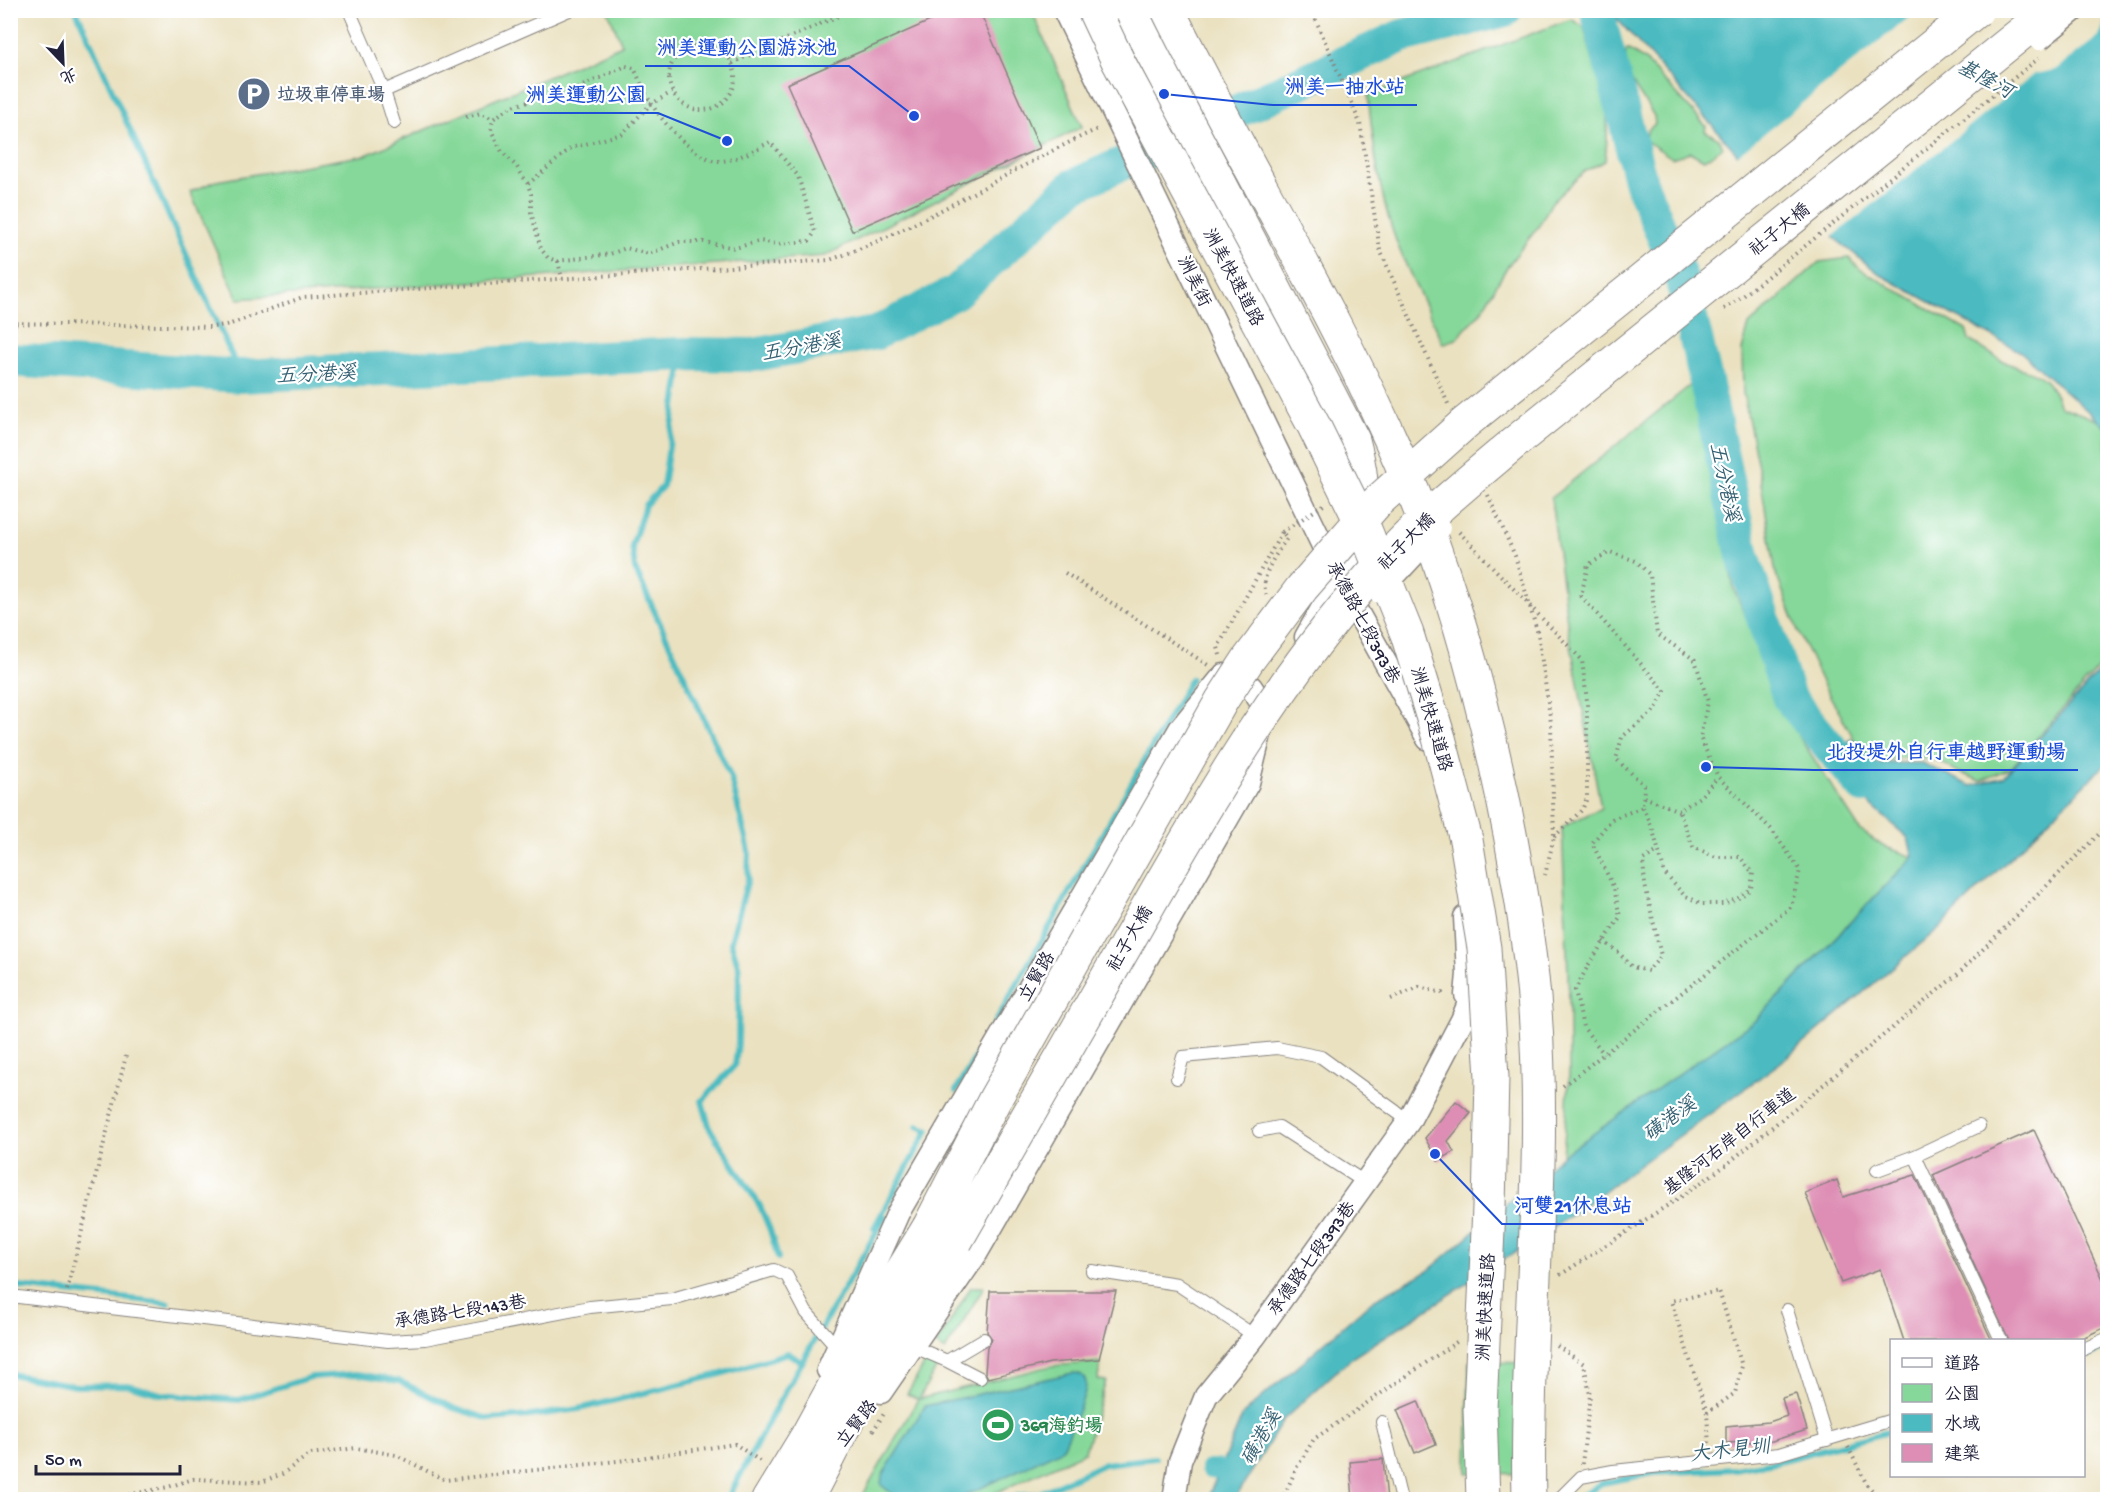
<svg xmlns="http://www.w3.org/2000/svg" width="2118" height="1510" font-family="'Gochi Hand','LXGW WenKai TC',sans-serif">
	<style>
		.green { fill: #85d899; stroke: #547d6a; stroke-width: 1.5 }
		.water { fill: #4cbbc1; stroke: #376e7e; stroke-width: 1.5 }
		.pier { fill: #eae1c0 }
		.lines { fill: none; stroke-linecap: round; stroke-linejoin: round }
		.stream { stroke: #4cbbc1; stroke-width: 6 }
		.canal { stroke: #4cbbc1; stroke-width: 20 }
		.river { stroke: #4cbbc1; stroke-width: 34 }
		.building { fill: #de8db4 }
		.lane-casing { stroke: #86827e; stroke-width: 14 }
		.street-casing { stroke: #86827e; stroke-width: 25 }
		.secondary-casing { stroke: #86827e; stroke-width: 35 }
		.highway-casing { stroke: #86827e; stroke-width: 35 }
		.path { stroke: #86827e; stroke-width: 4; stroke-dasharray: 1.5 4.5; stroke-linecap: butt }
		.lane { stroke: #fff; stroke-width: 12 }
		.street { stroke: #fff; stroke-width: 22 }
		.secondary { stroke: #fff; stroke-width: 33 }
		.highway { stroke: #fff; stroke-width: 33 }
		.street-bridge-casing { stroke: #86827e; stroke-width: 25; stroke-linecap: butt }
		.secondary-bridge-casing { stroke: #86827e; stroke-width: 35; stroke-linecap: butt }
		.highway-bridge-casing { stroke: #86827e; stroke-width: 35; stroke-linecap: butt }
		.path-bridge { stroke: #86827e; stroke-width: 4; stroke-dasharray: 1.5 4.5; stroke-linecap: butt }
		.street-bridge { stroke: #fff; stroke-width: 22 }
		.secondary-bridge { stroke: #fff; stroke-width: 33 }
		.highway-bridge { stroke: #fff; stroke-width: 33 }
		.labels { text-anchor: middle; stroke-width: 4.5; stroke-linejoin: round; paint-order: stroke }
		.service-label { font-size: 18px; font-weight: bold; fill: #4e5e75; stroke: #fff; text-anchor: start }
		.street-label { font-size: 18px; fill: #22223b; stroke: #fff }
		.leisure-label { font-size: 18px; font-weight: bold; fill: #27864d; stroke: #fff; text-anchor: start }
		.water-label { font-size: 20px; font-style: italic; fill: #335f71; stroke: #fff }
		.leader { fill: none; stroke: #1d4ed8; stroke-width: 2 }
		.callout-dot { fill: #1d4ed8; stroke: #fff; stroke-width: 2 }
		.callout-label { font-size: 20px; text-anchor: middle; font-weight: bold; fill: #1d4ed8; stroke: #fff; stroke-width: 4.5; stroke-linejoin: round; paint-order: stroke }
	</style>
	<rect width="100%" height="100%" fill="#fff"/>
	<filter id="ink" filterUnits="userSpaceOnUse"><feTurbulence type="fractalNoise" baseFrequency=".0167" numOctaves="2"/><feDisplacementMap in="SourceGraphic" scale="12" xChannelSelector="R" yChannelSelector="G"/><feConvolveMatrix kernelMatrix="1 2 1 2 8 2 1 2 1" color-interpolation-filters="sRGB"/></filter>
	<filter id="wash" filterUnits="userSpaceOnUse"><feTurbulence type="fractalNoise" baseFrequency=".008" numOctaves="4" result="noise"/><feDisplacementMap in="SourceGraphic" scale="24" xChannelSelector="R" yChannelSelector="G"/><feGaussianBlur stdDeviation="1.35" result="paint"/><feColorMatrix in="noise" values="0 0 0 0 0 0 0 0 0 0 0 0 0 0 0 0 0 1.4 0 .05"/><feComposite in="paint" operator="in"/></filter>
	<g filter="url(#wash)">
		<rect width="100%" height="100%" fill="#eae1c0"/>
		<path class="green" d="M608,11h424l50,116 -257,129 -587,43 -48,-107 26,-11 150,-26 256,-110z
			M1571,19l13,8 23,85v27l-2,22 -20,10 -33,31 -14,25 -31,40 -26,45 -25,27 -13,5c-15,-35 -37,-74 -49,-109 -16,-45 -21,-93 -26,-140z
			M1627,49l18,11 61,66 -1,5 15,9 3,7 -19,13 -14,-8 -18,6 -27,-18 3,-10 7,-6 -1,-8c-11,-18 -35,-45 -27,-67z
			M1849,258l12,12 105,60 3,10c10,6 21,14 32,20 32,17 44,6 59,46l47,18v234l-96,110 -30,13 -21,-8 -23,-13 -29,-3 -25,4 -22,-10 -39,-69 -24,-51 -22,-57 -16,-97 -17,-84 -1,-43 7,-25 70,-63z
			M1693,383l41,206 59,138 67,103 23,16 30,11 -157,163 -193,135 6,-78v-77l-7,-173 39,-19 -33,-179 -17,-131z
			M971,1287h13l-39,64 -9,-6z
			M928,1358l10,7 -19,34 132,-33 49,-4 -2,18 8,1 -21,71 -103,47 -122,1 58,-101 -11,-5z
			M1469,1362l67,1 -1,111 -68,-1z"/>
		<path class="water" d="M1610,11h497v417l-86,-76 -140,-77 -121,-96z
			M2107,663v100l-170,167 -157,133 -227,165 -203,131 -67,61 -48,79 -28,1 36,-86 130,-114 55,-29 135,-116 193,-135 157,-163 -5,-19 -87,-77 30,-22 26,24h45l49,23 33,-9z
			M1073,1373c7,0 12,2 13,10 2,9 -17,51 -22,63l-5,5 -101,48h-59l-18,-14 1,-9 43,-70z"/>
		<path class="pier" d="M1914,11h193v4l-8,22 -44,33 -21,4 -204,165 -72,-58 -22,-25 176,-141z"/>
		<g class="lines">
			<path class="stream" d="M76,10l165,366
				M683,354l-20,132 -18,19 -13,41 3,23 96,209 18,73 -1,28 -17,63 8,26 -1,76 -3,21 -33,36 8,28 50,77 10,24 8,28
				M956,1091l235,-412
				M874,1228l54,-98 -10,-4
				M10,1286l158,17
				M2084,1357l24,-11
				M10,1374l66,12 52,-1 33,9 78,6 72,-23 46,-3 42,7 54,27 36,11 41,-3 49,-7 142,-35 67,-21 14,10
				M727,1500l51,-96 107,-187
				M1012,1500l6,-4 20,-2 66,-30 51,-6
				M1574,1500l28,-17 52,-10 80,-4 41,-7 117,-31"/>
			<path class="canal" d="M1210,1469l30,2"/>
			<path class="river" d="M1597,10l44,173 41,98 24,100 37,175 46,142 74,89
				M10,360l231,16 442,-22 70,1 123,-22 80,-41 117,-106 329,-150 103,-26"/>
		</g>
		<g id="blocks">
			<path class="building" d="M955,10h24l61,138 -188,83 -65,-147z
				M1456,1101l15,12 -23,28 6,11 -16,9 -13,-23z
				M2034,1130l74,160v36l-32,15h-67l-76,-166z
				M1915,1175l3,6 74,160h-88l-24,-72 -39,14 -36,-90 32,-13 6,17z
				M990,1291h126l-17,68 -49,4 -62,15 -3,-6 2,-25 5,-8 -5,-7z
				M1796,1394l11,36 -35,11 -46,2v-17l43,-4 18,-6 -5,-18z
				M1418,1401l18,43 -21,9 -18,-43z
				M1383,1459l4,41h-34l-3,-38z"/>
		</g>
	</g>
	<g filter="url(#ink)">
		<use href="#blocks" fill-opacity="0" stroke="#86827e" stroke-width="1.5"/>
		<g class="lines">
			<g class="lane-casing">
				<path id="lane" d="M349,10l35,81 10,32
					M384,91l185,-81
					M1177,1078l6,-21 94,-9 44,9 88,64
					M1979,1126l-64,30 86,184
					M1259,1131l20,-4 87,56
					M1877,1170l38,-14
					M1092,1271l85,13 78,52
					M10,1296l378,45 37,-2 165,-32 82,-8 102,-29 13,6 19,36 31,35
					M1787,1310l40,130
					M912,1346l35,15 33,17
					M2084,1349l24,-11
					M947,1361l37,-22
					M1382,1422l19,78
					M1558,1500l23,-23 32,-6 166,-17 113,-34"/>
			</g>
			<g class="street-casing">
				<path id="street" d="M1064,10l275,569 89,160
					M1306,637l33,-58
					M1224,675l27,12 15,23
					M1465,917l3,57 -2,21
					M828,1370l70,-157 282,-484 40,-49
					M881,1392l95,-138 272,-471 12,-49
					M1174,1500l6,-39 26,-65 49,-60 154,-215 53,-101 19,-47"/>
			</g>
			<g class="secondary-casing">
				<path id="secondary" d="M768,1500l39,-64 51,-93 71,-116
					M806,1500l58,-112 40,-59 52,-88"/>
			</g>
			<g class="highway-casing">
				<path id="highway" d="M1130,10l223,430c15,53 12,90 -14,139"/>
			</g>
			<path class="path" d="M1308,10l7,8 45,105 20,127 69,156
				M669 77a33 33 0 1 1 66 0a33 33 0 1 1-66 0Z
				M732,63l120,-53
				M626,66l8,2c6,13 11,26 19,38 11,18 43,54 65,55 16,1 38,-12 52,-19l28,34 17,56 -6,9 -31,3 -18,-3 -25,7 -31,-6h-25l-30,12 -23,-6 -16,6 -52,7 -10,-3 -7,-9 -10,-37v-18l-3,-10 -11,-17 -15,-15 -11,-22 2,-11 19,-13 57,-14z
				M466,117l15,-4 12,6
				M528,184l43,-36 51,-14 29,-30 21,-12
				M558,261l4,18
				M10,323l202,4 19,-3 72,-27 527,-37c94,-33 178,-91 270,-132
				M1488,495l27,61 23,78 13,89 3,114 -9,38
				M1065,573l143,92
				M1266,595c-6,-21 10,-40 21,-57l-5,-6
				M1220,655l-2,-8 64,-115
				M1644,797l35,14 22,-15 17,-19
				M1643,807l9,20 13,47 19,21 18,9h21l14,-5 14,-10 2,-16 -13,-16h-24l-23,-10 -14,-36
				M1603,941l15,11 14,15 16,4 13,-15 -16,-71 -2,-25 15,-9
				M1391,999l28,-12 23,6 3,5
				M1563,1086l228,-179 9,-37 -29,-41 -53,-52 -18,-40 8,-35 -13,-42 -38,-26 -7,-59 -14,-14 -26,-9 -22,13 -7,31 84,95 -10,19 -33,27 -6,22 28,26 -1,22 -31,12 -20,24 22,45 6,29 -31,47 -14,26 8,37 21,27
				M1560,1275l122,-79 44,-31 233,-192 149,-148
				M67,1290l59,-234
				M1557,1346l27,18 6,31 -8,69
				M1707,1413l28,-20 7,-27 -23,-75 -48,10 36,112 2,33
				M873,1431l12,-19
				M1848,1447l19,38 15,15
				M112,1500l5,-3 51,-10 25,-8 69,3 20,-8 28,-20 46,-6 40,7 49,25 181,-20 109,-16 28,19
				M1282,1500l15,-33 17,-28 144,-98"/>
			<use href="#lane" class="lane"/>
			<use href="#street" class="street"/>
			<use href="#secondary" class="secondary"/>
			<use href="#highway" class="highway"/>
			<g class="street-bridge-casing">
				<path id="street-bridge" d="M2039,39l35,-29
					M1379,592l60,-64"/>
			</g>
			<g class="secondary-bridge-casing">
				<path id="secondary-bridge" d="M929,1227l66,-128 227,-399 26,-40 54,-72 75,-86 88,-79 512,-413
					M956,1241c60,-104 119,-208 179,-312 73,-129 148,-257 248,-367 39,-43 86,-81 131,-119l536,-433"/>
			</g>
			<g class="highway-bridge-casing">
				<path id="highway-bridge" d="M1094,10l24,51 196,365 52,106 41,102 32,104 27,102 18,108 8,129 -3,130 -9,202 3,91
					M1168,10c71,144 155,281 221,426 58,126 95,262 121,398 10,54 19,108 24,163 14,167 -9,335 -5,503"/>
			</g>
			<path class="path-bridge" d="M1724,309l19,-13 296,-238
				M1282,532l43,-28
				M1459,532l123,128 5,41v97l-5,12 -28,27"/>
			<use href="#street-bridge" class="street-bridge"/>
			<use href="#secondary-bridge" class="secondary-bridge"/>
			<use href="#highway-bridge" class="highway-bridge"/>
		</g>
	</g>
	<defs>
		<g id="parking-disc" transform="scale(1.725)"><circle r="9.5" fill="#5c6f8a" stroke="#fff"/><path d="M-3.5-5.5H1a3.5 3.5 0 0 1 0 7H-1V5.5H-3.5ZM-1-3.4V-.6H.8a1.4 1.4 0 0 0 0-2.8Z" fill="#fff"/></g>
		<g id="stadium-disc" transform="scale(1.725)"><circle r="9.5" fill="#2e9e5b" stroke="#fff"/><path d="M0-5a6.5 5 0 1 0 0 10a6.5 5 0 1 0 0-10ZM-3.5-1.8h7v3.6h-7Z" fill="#fff"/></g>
	</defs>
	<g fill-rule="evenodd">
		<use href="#parking-disc" x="254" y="94"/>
		<use href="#stadium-disc" x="998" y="1425"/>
	</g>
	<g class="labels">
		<g class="service-label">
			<text x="277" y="100">垃圾車停車場</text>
		</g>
		<g class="street-label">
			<text transform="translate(1779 229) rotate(-39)" y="6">社子大橋</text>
			<text transform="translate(1234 277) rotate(62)" y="6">洲美快速道路</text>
			<text transform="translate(1195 281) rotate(64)" y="6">洲美街</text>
			<text transform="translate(1406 541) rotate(-45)" y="6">社子大橋</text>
			<text transform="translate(1364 622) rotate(62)" y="6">承德路七段393巷</text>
			<text transform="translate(1432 719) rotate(74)" y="6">洲美快速道路</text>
			<text transform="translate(1129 938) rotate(-60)" y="6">社子大橋</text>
			<text transform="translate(1036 976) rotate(-60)" y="6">立賢路</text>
			<text transform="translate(1729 1141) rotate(-38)" y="6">基隆河右岸自行車道</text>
			<text transform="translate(1311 1258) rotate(-54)" y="6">承德路七段393巷</text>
			<text transform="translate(1485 1307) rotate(-87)" y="6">洲美快速道路</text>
			<text transform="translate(460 1311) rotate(-9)" y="6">承德路七段143巷</text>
			<text transform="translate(856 1423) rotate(-51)" y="6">立賢路</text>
		</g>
		<g class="leisure-label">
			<text x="1021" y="1431">369海釣場</text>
		</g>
		<g class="water-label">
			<text transform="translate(1986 78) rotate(28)" y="7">基隆河</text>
			<text transform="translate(801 346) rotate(-10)" y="7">五分港溪</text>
			<text transform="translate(316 373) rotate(-3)" y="7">五分港溪</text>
			<text transform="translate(1726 482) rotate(78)" y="7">五分港溪</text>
			<text transform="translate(1669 1118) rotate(-36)" y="7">磺港溪</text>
			<text transform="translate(1260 1437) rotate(-60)" y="7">磺港溪</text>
			<text transform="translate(1730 1449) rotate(-6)" y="7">大木見圳</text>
		</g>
	</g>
	<path class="leader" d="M914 116L849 66H645M1164 94L1273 105H1417M727 141L658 113H514M1706 767L1814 770H2078M1435 1154L1502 1224H1644"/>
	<g class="callout-dot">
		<circle cx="914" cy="116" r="6"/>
		<circle cx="1164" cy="94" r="6"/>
		<circle cx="727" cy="141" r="6"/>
		<circle cx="1706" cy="767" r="6"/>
		<circle cx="1435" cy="1154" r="6"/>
	</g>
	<g class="callout-label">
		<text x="747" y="54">洲美運動公園游泳池</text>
		<text x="1345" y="93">洲美一抽水站</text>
		<text x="586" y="101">洲美運動公園</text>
		<text x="1946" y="758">北投堤外自行車越野運動場</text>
		<text x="1573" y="1212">河雙21休息站</text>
	</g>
	<rect width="2118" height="1510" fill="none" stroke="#fff" stroke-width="36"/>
	<rect x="1890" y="1339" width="195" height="138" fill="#ffffff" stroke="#a7a7b1" stroke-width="1.5"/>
	<rect x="1902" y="1358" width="30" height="9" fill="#ffffff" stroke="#a7a7b1" stroke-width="1.5"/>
	<text x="1944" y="1369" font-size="18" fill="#22223b">道路</text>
	<rect x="1902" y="1384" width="30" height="18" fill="#85d899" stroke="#a7a7b1" stroke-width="1.5"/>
	<text x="1944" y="1399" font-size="18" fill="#22223b">公園</text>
	<rect x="1902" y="1414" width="30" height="18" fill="#4cbbc1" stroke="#a7a7b1" stroke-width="1.5"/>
	<text x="1944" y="1429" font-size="18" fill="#22223b">水域</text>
	<rect x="1902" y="1444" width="30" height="18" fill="#de8db4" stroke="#a7a7b1" stroke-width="1.5"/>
	<text x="1944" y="1459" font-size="18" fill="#22223b">建築</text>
	<g transform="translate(63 63) rotate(157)" stroke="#ffffff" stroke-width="4.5" paint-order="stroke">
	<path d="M0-4.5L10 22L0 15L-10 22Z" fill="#22223b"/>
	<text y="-9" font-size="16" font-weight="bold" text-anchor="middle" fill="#22223b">北</text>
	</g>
	<path d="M36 1465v9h144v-9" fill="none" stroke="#22223b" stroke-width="3"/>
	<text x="45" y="1465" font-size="18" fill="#22223b" stroke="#ffffff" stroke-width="4.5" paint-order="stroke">50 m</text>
</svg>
